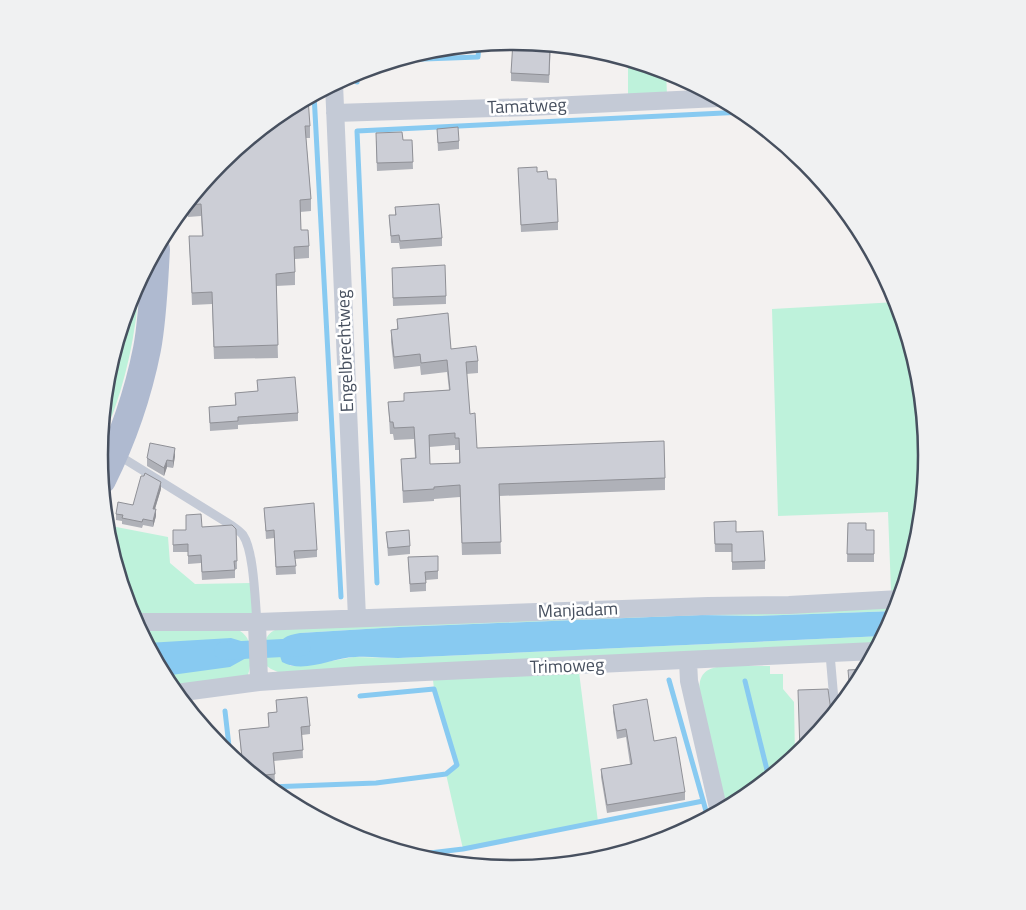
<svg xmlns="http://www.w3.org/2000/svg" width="1026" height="910" font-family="'Titillium Web',sans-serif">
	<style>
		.green { fill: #bef2db }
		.water { fill: #88caf1 }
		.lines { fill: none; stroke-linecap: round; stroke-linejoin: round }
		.stream { stroke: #88caf1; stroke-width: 5 }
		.canal { stroke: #88caf1; stroke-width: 18 }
		.lane { stroke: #c4cad6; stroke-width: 9 }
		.street { stroke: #c4cad6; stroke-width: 18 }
		.primary { stroke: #afbad0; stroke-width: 28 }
		.wall { fill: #afb1b8; fill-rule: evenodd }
		.shaded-wall { fill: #8f9096 }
		.building { fill: #ccced6; stroke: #8f9096; fill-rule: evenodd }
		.labels { text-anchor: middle; stroke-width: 5; stroke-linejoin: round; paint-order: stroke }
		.street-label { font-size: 18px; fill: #47505f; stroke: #fff }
		.rim { fill: none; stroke: #47505f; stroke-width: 2.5 }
	</style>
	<rect width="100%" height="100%" fill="#f3f1f0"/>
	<path class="green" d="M628,60l38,11 1,24 -39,2z
		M129,301h9c-5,50 -17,98 -38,144l7,-71z
		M897,302l22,73 8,80 -8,81 -17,54 -11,1 -3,-79 -110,4 -6,-207z
		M106,525l62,12 2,26 25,21 56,-1 3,29 -11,5 -112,-2 -24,-80z
		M898,603l-2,8 -140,5 -55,-1 -302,12 -99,6 -10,33h13l51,-9 44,1 485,-22 -4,8 -594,31 -14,-6 -7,-5c1,-17 -3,-30 16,-36z
		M139,628l101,3c14,8 12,30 8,44l-76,14z
		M722,666h48v8h13v15l11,13 1,55 -52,42 -18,9 -25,-109c-2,-20 0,-30 22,-33z
		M579,672l19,150 -135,27 -17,-75 10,-9 -22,-76 -1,-9z"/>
	<path class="water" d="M896,611l-13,25 -485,22c-14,0 -29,-2 -43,-1 -24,1 -51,17 -73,5 -7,-20 -1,-26 18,-29l99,-6 302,-12 55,1z
		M231,638l10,3 6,4 1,12 -18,10 -66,9 -17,-33z"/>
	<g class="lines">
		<path class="stream" d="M397,60l81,-3 1,-12
			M357,72v10
			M314,94l27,503
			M377,583l-20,-452 387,-19
			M669,680l39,138
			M745,681l24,97
			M225,711l5,44
			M269,787l107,-4 70,-9 11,-9 -23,-76 -74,7
			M413,855l50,-6 240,-48"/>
		<path class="canal" d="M223,651l79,-4"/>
		<path class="lane" d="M118,455l113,70c4,3 9,6 12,10 11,16 12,66 14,87
			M830,654l5,58"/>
		<path class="street" d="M334,84l23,534
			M335,113l195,-6 189,-9
			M135,622h122l451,-16 81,-1 111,-6
			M257,622l2,60
			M688,661l1,20 30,131
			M176,693l83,-11 102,-7 514,-24"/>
		<path class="primary" d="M102,480c20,-40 36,-86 45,-131 6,-32 7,-67 9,-100"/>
	</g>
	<path class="wall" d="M551,45l-2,38 -38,-2v-8z
		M283,111l27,15v12h-4l5,61v12l-11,1 1,18 8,16v12l-14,1v26l-19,1 2,72 -64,1 -2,-55 -20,1 -3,-69h13l-1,-20 -13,1 -1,-10h-3l37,-45 41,-27v-6z
		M437,129l22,12v8l-21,2z
		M412,140l1,29 -36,2 -1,-30z
		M518,168l19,4 11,7 10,43v8l-37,2z
		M395,207l47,31v8l-42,3 -1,-6h-8l-2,-28h6z
		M392,268l54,28v8l-53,2z
		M397,319l54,30 27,12v12l-12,1 4,40 7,34 188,30v12l-166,6 2,58 -39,1 -2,-58 -26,2v2l-31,2 -2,-44 14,-1 -1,-19 -20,1 -1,-6h-3l-2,-32 16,-1v-8l45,-3 -2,-18 -26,3 -1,-9 -26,3 -3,-27v-12l6,-1zM455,445v5h4v13l-29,1 -1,-17z
		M257,380l41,33v8l-60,4v4l-28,2 -1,-24 26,-2v-12l23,-2z
		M175,456l-2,12 -6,-1 -3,9 -17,-10v-8z
		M161,489l-6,20 1,7 -3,11 -10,-2 -1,3 -20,-4v-3l-6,-1v-6z
		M264,508l53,42v7l-22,2 1,15 -20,1 -2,-37 -8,1z
		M714,522l22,10 29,29v8l-33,1v-18h-17z
		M848,523l18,7h8v32h-27z
		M202,527l34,2 1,40h-2v9l-33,2 -1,-17 -13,1v-12h-15v-22h13z
		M386,532l24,14v8l-22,2z
		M408,557l30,14v8l-12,1v11l-16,1z
		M276,700l34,26v8l-8,1 1,23 -29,3 1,21 -12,1 -21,-18 -3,-35 30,-3 -1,-14 9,-1z
		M613,705l41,36 31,51v8l-78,13 -6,-36v-8l29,-5 -4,-27 -9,2 -4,-27z"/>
	<path class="shaded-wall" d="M109,367l-2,16v-9z
		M175,448v8l-2,12v-7z
		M167,460v7l-3,9v-8z
		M161,482v7l-8,26v-6z
		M156,509v7l-3,11v-6z"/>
	<path class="building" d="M513,41l37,4 -1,30 -38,-2z
		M308,98l2,28h-5l6,73 -11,1 1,30h7l1,16 -15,1 1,25 -19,2 2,71 -64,2 -2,-55 -20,1 -3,-57h14l-2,-32 -13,1 -1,-2 34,-41 32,-26 10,-1 -1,-7 21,-17z
		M458,127l1,14 -21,2 -1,-14z
		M402,132l1,8h9l1,22 -36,1 -1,-30z
		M537,167v5l10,-1 1,8h8l2,43 -37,3 -3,-57z
		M439,204l3,34 -42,3 -1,-6 -8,1 -2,-21h7l-1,-8z
		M445,265l1,31 -53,2 -1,-30z
		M448,313l3,36 25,-3 2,15 -12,1 4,52 5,-1 2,35 187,-7 1,37 -166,6 2,58 -39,1 -2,-58 -26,2v2l-31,2 -2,-32 15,-1 -2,-31 -20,1 -1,-6h-3l-2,-20 16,-1v-8l46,-3 -3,-30 -26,3 -1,-9 -26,3 -3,-27 7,-1 -1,-10zM455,433v5h4l1,25 -30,1 -1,-29z
		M295,377l3,36 -60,4v4l-28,2 -1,-16 27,-2 -1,-12 23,-2 -1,-11z
		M150,443l25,5 -2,13 -6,-1 -3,8 -17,-10z
		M145,473l16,9 -8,27h3l-3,12 -10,-2 -1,3 -20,-4 1,-3 -7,-1 2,-12 15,3 8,-29h3z
		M314,503l3,47 -23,1 2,15 -20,1 -2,-37 -8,1 -2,-23z
		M201,514l1,13 30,-2 4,4 1,32h-3l1,9 -33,2 -1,-17 -13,1v-12l-15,1v-15h13v-15z
		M736,521v11l27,-1 2,30 -33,1v-18h-17l-1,-22z
		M848,523h18v7h8v24h-27z
		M409,530l1,16 -22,2 -2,-16z
		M438,556v15l-13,1 1,11 -16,1 -2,-27z
		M866,669l-9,16 -7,8 -2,-23z
		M828,689l2,15 1,13 -26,31 -5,4 -2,-62z
		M307,697l3,29 -9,1 2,23 -30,3 2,21 -20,2 -12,-10 -4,-36 30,-3 -1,-14 9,-1 -1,-12z
		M647,699l7,42 22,-4 9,55 -78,13 -6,-36 31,-5 -6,-35 -9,2 -4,-26z"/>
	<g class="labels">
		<g class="street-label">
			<text transform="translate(527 106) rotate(-2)" y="6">Tamatweg</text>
			<text transform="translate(345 351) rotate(-92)" y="6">Engelbrechtweg</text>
			<text transform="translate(578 610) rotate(-2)" y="6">Manjadam</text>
			<text transform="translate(567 666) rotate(-2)" y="6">Trimoweg</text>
		</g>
	</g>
	<path d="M0 0H1026V910H0ZM108 455a405 405 0 1 1 810 0a405 405 0 1 1-810 0Z" fill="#f0f1f2" fill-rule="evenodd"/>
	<path class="rim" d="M108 455a405 405 0 1 1 810 0a405 405 0 1 1-810 0Z"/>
</svg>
